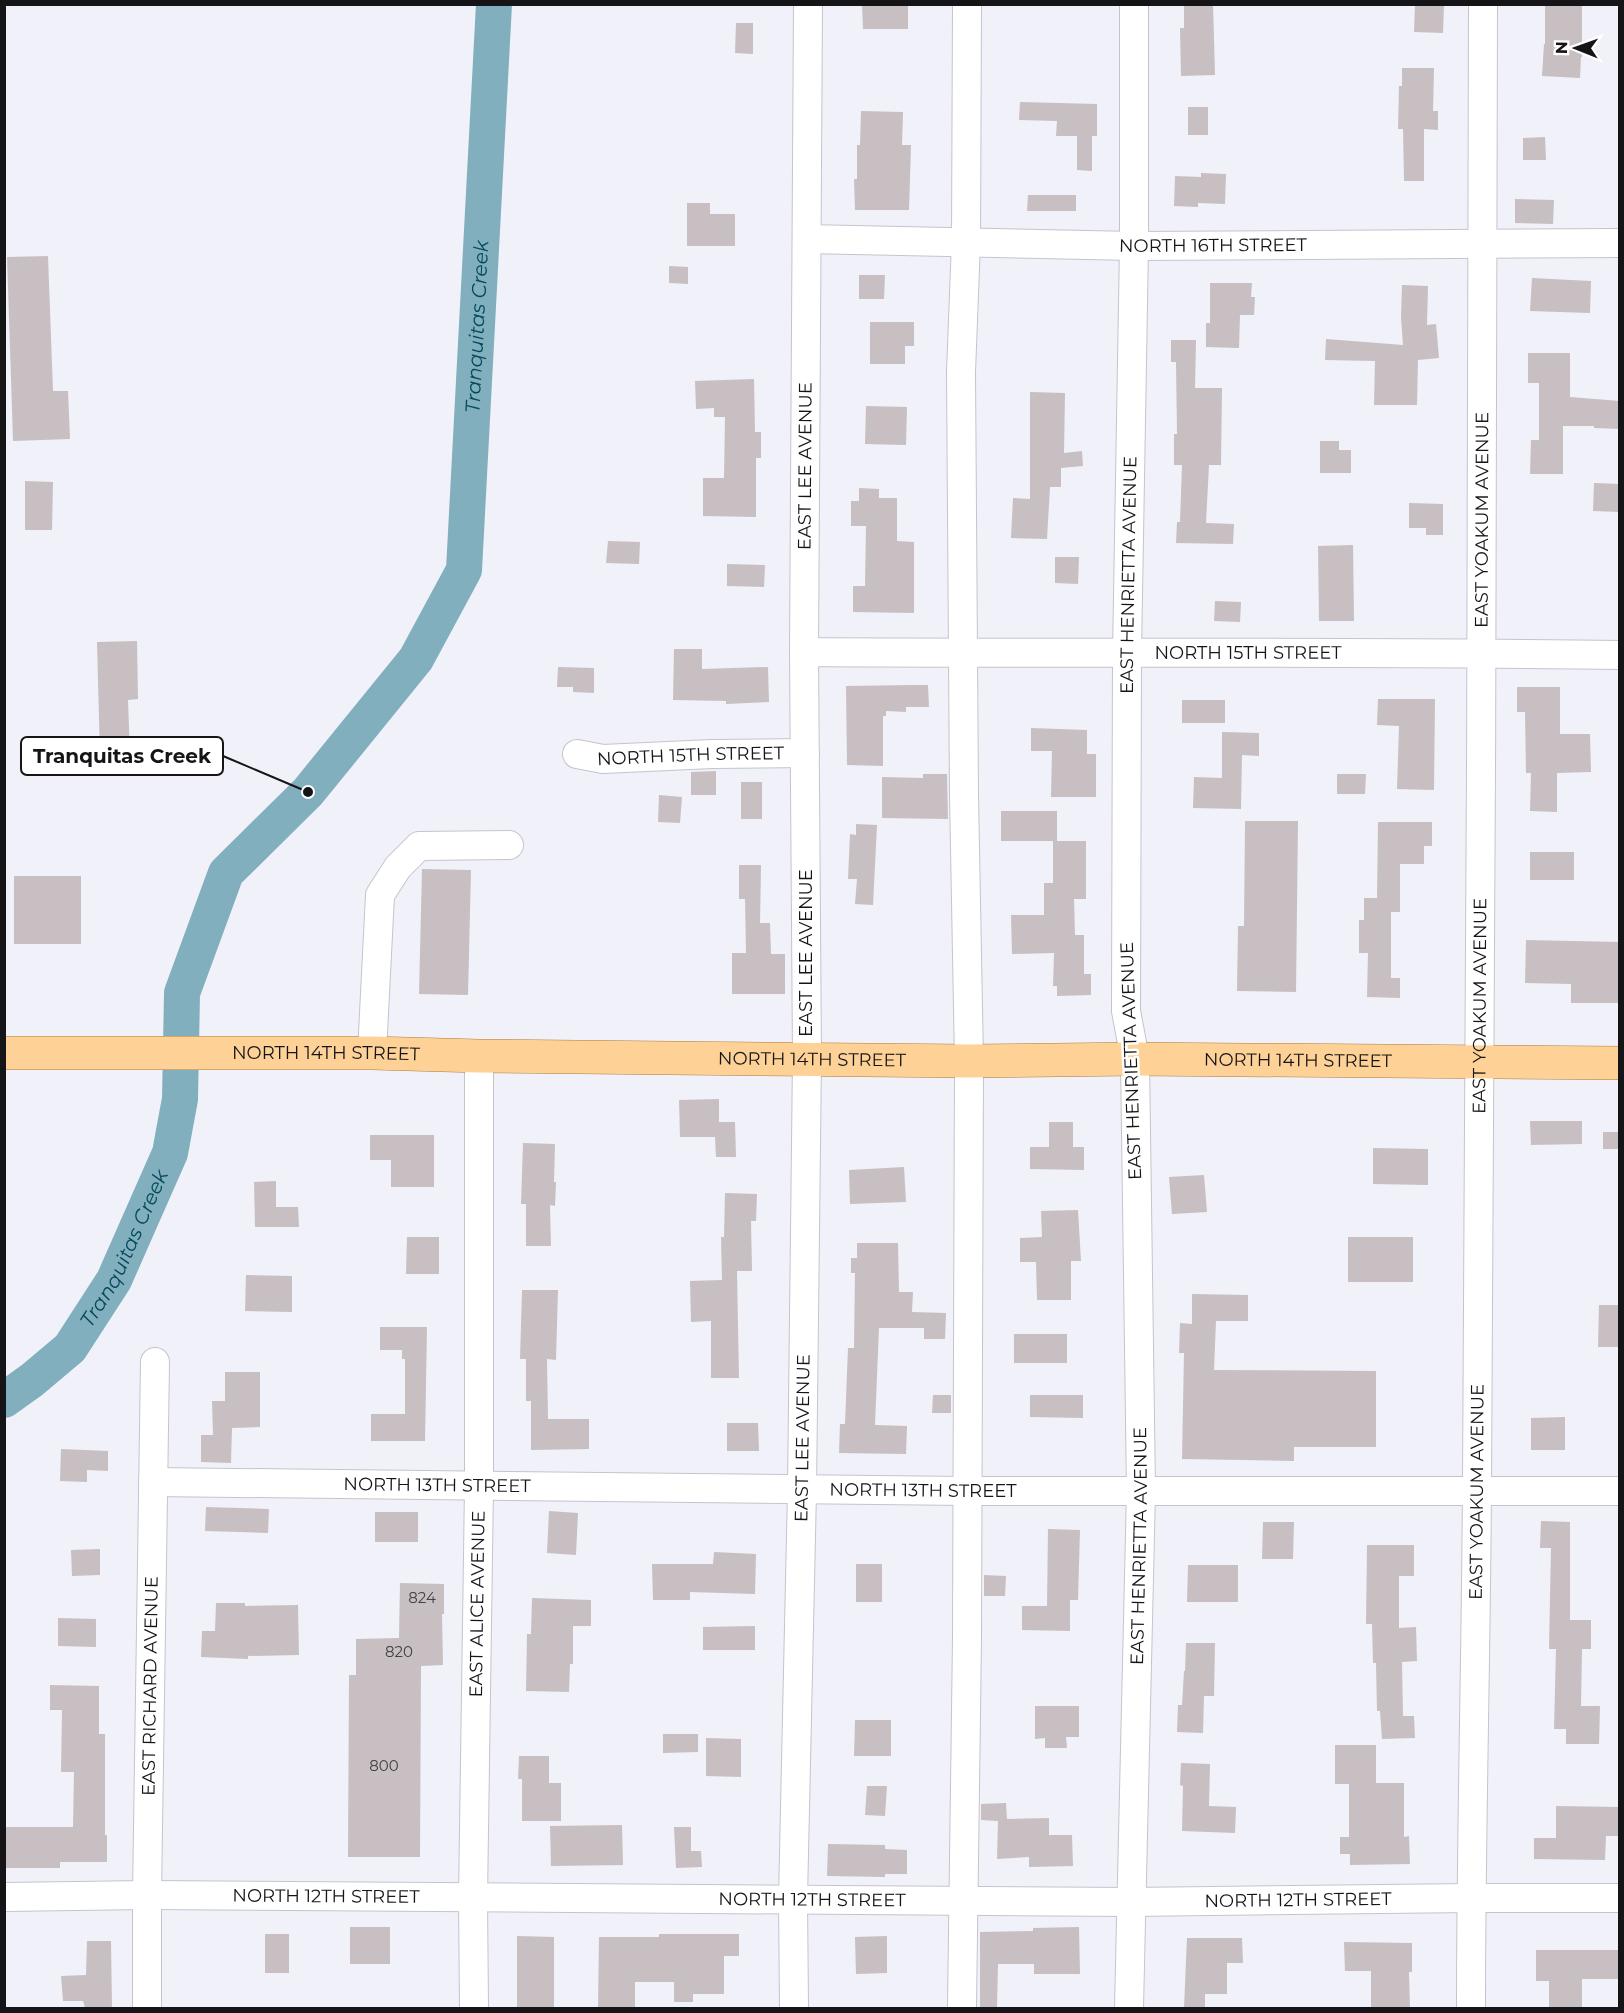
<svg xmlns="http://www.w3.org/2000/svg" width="1624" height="2013" font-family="Montserrat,sans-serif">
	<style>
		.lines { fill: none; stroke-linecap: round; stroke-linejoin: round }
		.river { stroke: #81afbe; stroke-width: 36 }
		.building { fill: #c7bfc2 }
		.minor-casing { stroke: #c4c5cc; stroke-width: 30 }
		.major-casing { stroke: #ac7c3d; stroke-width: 34 }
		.minor { stroke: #fff; stroke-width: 28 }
		.major { stroke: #fed297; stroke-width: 33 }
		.labels { text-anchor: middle; stroke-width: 5; stroke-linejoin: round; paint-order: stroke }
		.number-label { font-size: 15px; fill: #424042 }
		.street-label { font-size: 18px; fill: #151518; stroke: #fff }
		.water-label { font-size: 20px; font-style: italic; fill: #044a5a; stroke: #fff }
		.leader { fill: none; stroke: #151518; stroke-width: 2 }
		.callout-dot { fill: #151518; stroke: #fff; stroke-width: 2 }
		.callout { fill: #fff; stroke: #151518; stroke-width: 2 }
		.callout-label { font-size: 20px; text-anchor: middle; font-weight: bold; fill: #151518 }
	</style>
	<rect width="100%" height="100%" fill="#f0f1f9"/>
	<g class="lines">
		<path class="river" id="s1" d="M4,1400l28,-20 38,-32 44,-68 56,-127 10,-54 2,-106 44,-120 82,-81 108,-133 48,-89 30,-566"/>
	</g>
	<path class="building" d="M862,4h46v25h-45z
		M1184,4h29l2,71 -34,1 -1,-48h4z
		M1415,4h29l-1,29 -29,-1z
		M1545,4h37v53h-1l-1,21 -38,-2 2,-32h1z
		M736,23h17v31l-18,-1z
		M1402,68h32l-1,43h5v19l-14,-1v52h-20l-1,-52h-5l1,-43h3z
		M1020,102l77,2v32h-5v35l-15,-1v-34h-21l1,-15 -38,-1z
		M1188,107h20v28h-20z
		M861,111l42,1 -1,33h9l-2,65h-54l-1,-31h3v-34h3z
		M1545,137l1,23h-23v-22z
		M1201,173l25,1 -1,30 -27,-1v4l-24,-1 1,-30 26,1z
		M1028,195h48v16h-49z
		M1515,199l39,1 -1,24 -38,-1z
		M687,203h23v11h25v32h-48z
		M48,256l5,135h15l2,48 -57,2 -6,-184z
		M669,266l19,1v17l-19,-1z
		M859,275h26l-1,24h-25z
		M1532,278l59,3 -1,32 -60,-2z
		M1210,283h42l-1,14h4l-1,18h-14l-1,33 -33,-1v-24h4z
		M1402,285l26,1 -1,39 9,-1 3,34 -21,2 -1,45h-43l1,-44 -50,-1 1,-21 77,6 -2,-27z
		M870,322h44v24h-9v18h-35z
		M1171,340h25l-1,48h27l-1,77h-12l-3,58 28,1 -1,20 -57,-1 1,-21h3l2,-57h-8v-31h3l-1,-72h-5z
		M1528,353h42v44l50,4v28l-26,-1v-2h-31v48h-33l1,-34h8v-57h-11z
		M754,379l1,53h6v26h-5v59l-53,-1v-38h21l1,-61h-11v-9l-18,1 -1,-28z
		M1030,392l35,1 -1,60 18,-2 1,15 -22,2v19h-11l-3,52 -36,-1 2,-40 17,1z
		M866,406l41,1 -1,38 -41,-1z
		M1320,441h19v9h12v23h-31z
		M25,481l28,1 -1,48h-27z
		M1594,483l26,1v28l-27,-1z
		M859,488l20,1v9h18v43l17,1v71l-61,-1v-26h12l1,-60h-15v-25h8z
		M1409,503l34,1v31h-17v-7h-17z
		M608,541l32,1 -1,22 -33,-1z
		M1353,545l1,76h-35l-1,-75z
		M1055,557h24l-1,27 -23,-1z
		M727,564l38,1 -1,22 -37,-1z
		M1215,601l26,1 -1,20 -26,-1z
		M137,641l1,58 -10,1 2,55 -30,1 -3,-114z
		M674,649h28v20l66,-2 1,35 -43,2v-3l-53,-1z
		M558,667l36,1v25l-21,-1v-5h-16z
		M912,685h16l1,22h-23v5l-20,-1v5h-3v50l-36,-1 -1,-79z
		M1517,687h43v47h30l1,38 -34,1v39l-27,-1 1,-38h-5l-1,-61h-8z
		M1378,699h57l-1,91 -37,-1 2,-63 -22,-1z
		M1182,700h43v23h-43z
		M1031,728l56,2v24h9v43h-45l1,-46h-21z
		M1222,732l37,1v23l-17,-1 -1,54 -48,-1 1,-31 28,1z
		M716,771v24h-25v-23z
		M923,774h24l1,45 -66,-1v-41l41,1z
		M1337,774h29l-1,20h-28z
		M741,782h21v37h-21z
		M659,795l23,2 -2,26 -22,-1z
		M1001,811h56v30h29v58h-12l1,36h9v39h7v21l-34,1v-10h-4l1,-33 -42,1 -1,-39h33v-32h9v-42h-52z
		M1245,821h53l-2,171 -59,-1 1,-65h6z
		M1378,822h54v24h-8v18h-24v48h-9v66h9v20l-33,-1 1,-44h-9v-33h5v-22h13z
		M856,824l21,1 -4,80 -18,-1 2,-25h-9l2,-45 6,1z
		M1530,852h44v28h-44z
		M739,865h22l-1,58h10l1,31h14v40h-53v-41h14l-1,-54h-6z
		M422,869l49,1 -3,125 -49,-1z
		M14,876h67v68h-67z
		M1526,940l94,2v61h-49v-19l-46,-1z
		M719,1099v23h16l1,35h-20l-1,-20h-35l-1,-37z
		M1530,1121h52v23l-51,1z
		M1049,1122h24v25h11v23l-54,-1v-22h19z
		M1603,1132h17v17h-17z
		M370,1135h64v52h-43v-27h-21z
		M523,1143l32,1 -1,38h2l-1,24 -5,-1 1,41h-25v-42h-5z
		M1373,1148l55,1v36l-55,-1z
		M904,1167l2,35 -56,2 -1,-34z
		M1204,1175l3,37 -35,2 -3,-37z
		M276,1181v26h22l1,20h-44l-1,-45z
		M725,1193l32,1 -1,27h-5l1,50h-15l2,107h-28v-57l-20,1 -1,-41 32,-1 -1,-43h3z
		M1078,1210l3,51h-10v39h-34l-1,-38h-16v-24l22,-1 -1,-26z
		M407,1237h32v37h-33z
		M1348,1237h65v45h-65z
		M857,1243h41l1,49h14l-1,20 34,1 -1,26h-21v-11h-45l-4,97 32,1 -1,28 -67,-1 1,-29h5l3,-76h6l1,-75h-4v-15h6z
		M246,1275l46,1v36l-47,-1z
		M522,1290h36l-2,70 -9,-1 1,60h41v30l-58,1v-49h-5v-42h-6z
		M1192,1294l56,1v26h-32l-2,49 162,1v76h-82v14l-112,-2 2,-106h-5l1,-30 12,1z
		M1599,1305h21v42h-22z
		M380,1327h47l-2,114h-54v-27h34v-55h-3v-9h-22z
		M1014,1334h53v29h-53z
		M225,1372h35v55l-28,1 -1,35 -30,-1v-27h12l-1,-34h13z
		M933,1395h18v18h-19z
		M1030,1395h53v23l-53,-1z
		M1565,1417v33h-34v-32z
		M727,1423h31l1,28h-32z
		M61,1449l47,2v20l-21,-1v12l-27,-1z
		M206,1507l63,2 -1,24 -63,-2z
		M549,1511l29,2 -2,42 -29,-2z
		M375,1512h43v30h-43z
		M1541,1521l29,1v98h21v29h-9l-1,57h19l-1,38h-33v-15h-12l2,-80h-7l2,-101h-11z
		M1263,1522h31l-1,37h-31z
		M1048,1529l32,1 -2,70h-8v31l-48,-1v-24h25z
		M1367,1545h47v31h-15v52l17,-1 1,34 -15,1 1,54h11l1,22 -33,1 -2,-28h-3l-1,-48h-3l-1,-39h-6z
		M100,1549v26l-28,1 -1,-26z
		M714,1552l42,2 -1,40 -65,-2v8h-37l-1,-36h61z
		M856,1564h26v38h-26z
		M1188,1565h50v37h-51z
		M984,1575l22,1 -1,20h-21z
		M400,1583l44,1v30h-2l1,51 -22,1 -1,191h-72l1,-182h7v-36l43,-1z
		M532,1598l59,2v26h-18v38h-3l-1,28 -43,-1 1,-57h4z
		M216,1603h29v3l53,-1 1,50 -51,1v3l-47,-2 1,-26h13z
		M58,1618l38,1v28l-38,-1z
		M755,1626v24h-52v-23z
		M1186,1643h29l-1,53h-10l-1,37 -26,-1 1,-27h4l2,-34h1z
		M50,1685l49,1v48h6v101h2v27h-47v6h-56v-41h69l1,-55h-13l1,-62h-12z
		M1035,1706h44v31h-13l1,11h-22v-10l-10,1z
		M855,1720h36v36h-37z
		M663,1734h35v18l-35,1z
		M706,1738l35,1v38l-35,-1z
		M1335,1745h41v38h28v54l5,-1 1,28 -60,1v-11h-10v-17h9v-53h-14z
		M519,1756h30v27h12v38h-39v-42h-4z
		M1181,1763l29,1 -1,42 27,1 -1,26 -53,-2 1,-45 -3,-1z
		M867,1786h20l-2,30 -20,-1z
		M1006,1803l1,16 42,-1v17h23l1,31 -44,1v-10l-32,2 1,-38 -17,-1v-16z
		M1556,1806l64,1v29h-14l-1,24 -71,-1v-21h22z
		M622,1825l1,40 -72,1 -1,-40z
		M674,1827h17v24h10l1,16 -26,1z
		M828,1844l57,1v4l22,1v24h-22v3l-58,-1z
		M350,1927h40v37h-40z
		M1079,1927l1,47h-46v-10h-36l-1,44h-17v-76l53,-1v-3z
		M265,1934h24v39h-24z
		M659,1934h80v22h-15v38h-31v8h-19v-20h-39v26h-37l1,-71h60z
		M517,1936l37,1v71h-37z
		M887,1936v37l-31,1 -1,-37z
		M1187,1938h55l1,25h-16v31h-22v14h-21z
		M87,1941h24l1,67h-27l-2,-7h-20l-2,-25 25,-1z
		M1344,1942l68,1v29h-3l1,36h-39v-37h-26z
		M1536,1950h84v29h-38v29h-33v-27h-13z"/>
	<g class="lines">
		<g class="minor-casing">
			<g id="minor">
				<path id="s2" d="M807,239l327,7 486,-3"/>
				<path id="s3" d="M804,652c272,2 544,-1 816,3"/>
				<path id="s4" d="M577,754l26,5 109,-5 93,-1"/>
				<path d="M372,1053l8,-158 18,-28 21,-21 90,-1"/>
				<path id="s5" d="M153,1482l814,9h653"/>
				<path id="s6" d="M4,1897l143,-2 984,7 340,-4h149"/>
				<path id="s7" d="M147,2008v-113l8,-533"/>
				<path id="s8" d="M474,2008l-1,-109 6,-412v-431"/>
				<path id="s9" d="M794,2008l-1,-109 9,-409 5,-432 -3,-406 4,-648"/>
				<path d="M962,2008l5,-370 2,-577 -5,-266 -3,-423 5,-130 1,-238"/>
				<path id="s10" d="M1129,2008l12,-517 -6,-432 -9,-48 1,-357 7,-408v-242"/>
				<path id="s11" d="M1471,2008c0,-174 5,-349 6,-523 3,-494 6,-987 6,-1481"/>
			</g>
		</g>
		<g class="major-casing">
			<g id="major">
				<path id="s12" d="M4,1053h368l107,3 490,5 166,-2 485,4"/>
			</g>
		</g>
		<use href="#minor" class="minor"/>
		<use href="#major" class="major"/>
	</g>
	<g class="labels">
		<g class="number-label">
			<text x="422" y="1603">824</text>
			<text x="399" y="1657">820</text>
			<text x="384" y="1771">800</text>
		</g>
		<g class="street-label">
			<text dy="6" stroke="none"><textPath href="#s2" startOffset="406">NORTH 16TH STREET</textPath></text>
			<text dy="6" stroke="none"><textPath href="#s9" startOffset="1542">EAST LEE AVENUE</textPath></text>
			<text dy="6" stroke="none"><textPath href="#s11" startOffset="1488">EAST YOAKUM AVENUE</textPath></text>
			<text dy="6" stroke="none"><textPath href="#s10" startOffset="1434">EAST HENRIETTA AVENUE</textPath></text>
			<text dy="6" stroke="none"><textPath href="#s3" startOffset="444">NORTH 15TH STREET</textPath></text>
			<text dy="6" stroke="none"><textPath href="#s4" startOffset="114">NORTH 15TH STREET</textPath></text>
			<text transform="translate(806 953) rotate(-90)" y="6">EAST LEE AVENUE</text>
			<text dy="6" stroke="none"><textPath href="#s11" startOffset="1002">EAST YOAKUM AVENUE</textPath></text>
			<text dy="6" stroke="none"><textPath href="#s12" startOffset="322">NORTH 14TH STREET</textPath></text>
			<text dy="6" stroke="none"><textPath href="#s12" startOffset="808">NORTH 14TH STREET</textPath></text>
			<text dy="6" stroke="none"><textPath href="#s12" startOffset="1294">NORTH 14TH STREET</textPath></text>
			<text transform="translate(1131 1061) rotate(-92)" y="6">EAST HENRIETTA AVENUE</text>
			<text dy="6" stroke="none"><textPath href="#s9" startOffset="570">EAST LEE AVENUE</textPath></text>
			<text dy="6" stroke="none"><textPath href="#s5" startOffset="284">NORTH 13TH STREET</textPath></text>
			<text dy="6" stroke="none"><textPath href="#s5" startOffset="770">NORTH 13TH STREET</textPath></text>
			<text dy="6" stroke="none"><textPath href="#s11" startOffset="516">EAST YOAKUM AVENUE</textPath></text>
			<text dy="6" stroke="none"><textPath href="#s10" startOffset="462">EAST HENRIETTA AVENUE</textPath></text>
			<text dy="6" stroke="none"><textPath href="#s8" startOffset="404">EAST ALICE AVENUE</textPath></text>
			<text dy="6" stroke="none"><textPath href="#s7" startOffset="322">EAST RICHARD AVENUE</textPath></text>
			<text dy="6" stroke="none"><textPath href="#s6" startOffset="322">NORTH 12TH STREET</textPath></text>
			<text dy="6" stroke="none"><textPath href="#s6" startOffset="808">NORTH 12TH STREET</textPath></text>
			<text dy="6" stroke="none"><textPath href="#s6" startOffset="1294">NORTH 12TH STREET</textPath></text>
		</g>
		<g class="water-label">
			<text dy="7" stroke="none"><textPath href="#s1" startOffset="1224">Tranquitas Creek</textPath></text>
			<text dy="7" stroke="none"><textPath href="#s1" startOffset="198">Tranquitas Creek</textPath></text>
		</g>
	</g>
	<path class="leader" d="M308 792L223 756"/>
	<circle class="callout-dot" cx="308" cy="792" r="6"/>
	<rect class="callout" x="21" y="737" width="202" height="38" rx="6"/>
	<g class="callout-label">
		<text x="122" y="763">Tranquitas Creek</text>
	</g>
	<rect width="1624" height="2013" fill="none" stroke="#151518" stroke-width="12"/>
	<g transform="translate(1576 48) rotate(271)" stroke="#ffffff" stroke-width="4.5" paint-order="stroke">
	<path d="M0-4.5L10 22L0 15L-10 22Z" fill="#151518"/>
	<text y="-9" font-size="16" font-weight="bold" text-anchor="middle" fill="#151518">N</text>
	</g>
</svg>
